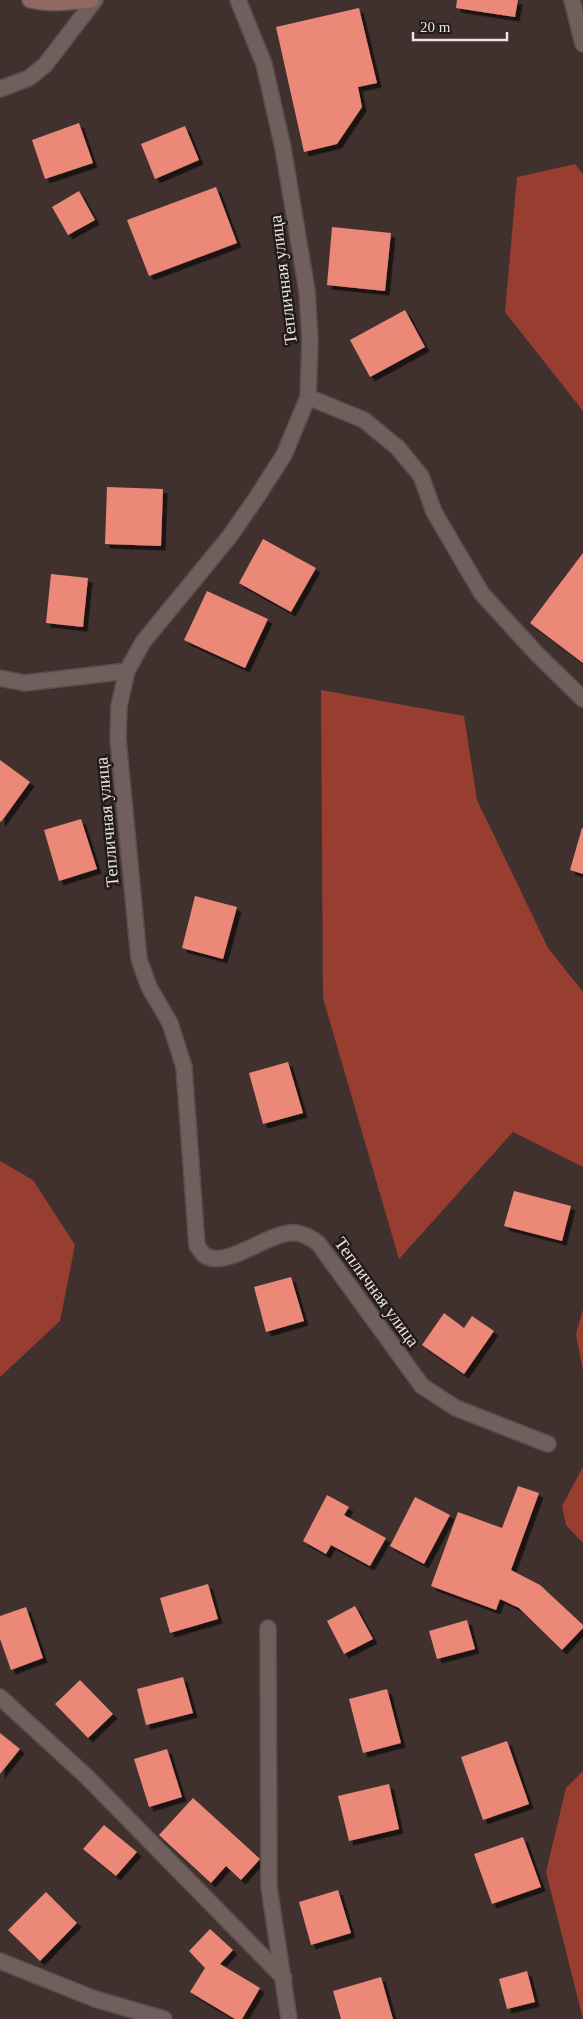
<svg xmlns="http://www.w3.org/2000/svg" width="583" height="2019" font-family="Georgia,serif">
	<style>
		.forest { fill: #983e31 }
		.building { fill: #eb8878; filter: url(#shadow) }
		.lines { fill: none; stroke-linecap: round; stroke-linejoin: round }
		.lane-casing { stroke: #5a4d4b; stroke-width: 18 }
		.street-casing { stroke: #5a4d4b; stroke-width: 18 }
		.secondary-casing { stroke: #5a4d4b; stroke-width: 18 }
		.lane { stroke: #705f5c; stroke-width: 15 }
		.street { stroke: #705f5c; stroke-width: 15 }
		.secondary { stroke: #906962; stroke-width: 15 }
		.labels { text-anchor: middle; stroke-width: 5; stroke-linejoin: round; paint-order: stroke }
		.street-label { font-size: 18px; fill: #ece2e0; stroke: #221b1a }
	</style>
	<defs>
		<filter id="shadow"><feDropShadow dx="4.5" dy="4.5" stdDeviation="0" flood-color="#0009"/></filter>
	</defs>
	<rect width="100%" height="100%" fill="#40312f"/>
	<path class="forest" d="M575,164l8,10v237l-78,-99 12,-135z
		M321,690l143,26 13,84 71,148 35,44v175l-70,-35 -114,127 -76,-261z
		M0,1161l33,19 42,65 -15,76 -60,56z
		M583,1309v62l-7,-37z
		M583,1467v76l-17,-18 -4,-19z
		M583,1771v248l-37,-147 20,-84z"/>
	<path class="building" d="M457,0h61l-3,17 -59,-9z
		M359,8l18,75 -19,4 4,20 -25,37 -33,8 -28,-125z
		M79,123l14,40 -48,16 -13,-39z
		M185,126l14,34 -44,19 -14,-35z
		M216,187l21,56 -88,33 -22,-56z
		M79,191l16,29 -27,15 -16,-28z
		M332,227l59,6 -6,58 -58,-6z
		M405,310l20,37 -55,30 -20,-37z
		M107,487l56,2 -2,57 -56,-2z
		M263,539l53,29 -25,44 -52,-29z
		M583,553v110l-53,-40z
		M51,574l37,4 -5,49 -37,-4z
		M207,591l61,28 -23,49 -61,-28z
		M0,760l30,22 -29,40 -1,-1z
		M81,819l16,50 -38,12 -15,-51z
		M582,828h1v46l-13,-4z
		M195,896l42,11 -14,52 -41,-11z
		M288,1062l15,51 -40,11 -14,-51z
		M514,1191l57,15 -9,35 -58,-15z
		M291,1277l13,44 -38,11 -12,-45z
		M444,1313l20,15 8,-12 22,15 -30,43 -42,-29z
		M518,1486l21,7 -28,77 29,15 43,40v3l-21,22 -43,-42 -19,-9 -4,11 -65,-24 27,-74 44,16z
		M327,1495l22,12 -5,8 42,23 -16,28 -39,-21 -5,9 -23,-13z
		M415,1497l35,18 -26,49 -34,-18z
		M208,1584l10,35 -48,14 -10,-35z
		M355,1606l18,33 -29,15 -17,-33z
		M26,1607l17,51 -32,12 -11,-31v-23z
		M467,1620l8,29 -38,10 -8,-28z
		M183,1677l10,36 -47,12 -9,-36z
		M80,1680l33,34 -25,24 -33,-34z
		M387,1689l14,54 -38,10 -14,-54z
		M0,1733l20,16 -20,25z
		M507,1741l22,63 -46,16 -22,-63z
		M167,1749l15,48 -33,10 -15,-48z
		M389,1784l10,45 -50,12 -11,-45z
		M193,1798l67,61 -19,21 -15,-14 -15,17 -52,-48z
		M104,1825l33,27 -21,24 -33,-27z
		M523,1837l18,50 -49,17 -18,-50z
		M338,1890l13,43 -40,12 -12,-43z
		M46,1892l31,31 -37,38 -32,-31z
		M210,1929l23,21 -13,14 40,24 -18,31h-7l-45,-27 15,-24 -16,-17z
		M527,1971l8,31 -28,7 -8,-30z
		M381,1977l12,42h-52l-8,-28z"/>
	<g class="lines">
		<g class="lane-casing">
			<path id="lane" d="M238,0l26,64 19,84 24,143 3,50 -2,56 -24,58 -27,42 -27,39 -87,106 -16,29 -8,35 -1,33 21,220 10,28 21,36 14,44 13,179c2,2 5,7 7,9 23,16 66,-26 93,-22 8,1 14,5 21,10l104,143 34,22 92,36
				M0,89l29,-11 16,-13 50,-65
				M308,397l56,23 34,28 23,28 13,36 48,82 55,60 46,45
				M0,678l25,5 102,-12
				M268,1628l1,259 20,132
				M0,1697l87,80 197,201"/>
		</g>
		<g class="street-casing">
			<path id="street" d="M572,0l11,44
				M0,1961l95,38 69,20"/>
		</g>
		<g class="secondary-casing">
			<path id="secondary" d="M30,0c20,5 41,2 61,0"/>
		</g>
		<use href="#lane" class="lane"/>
		<use href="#street" class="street"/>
		<use href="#secondary" class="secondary"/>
	</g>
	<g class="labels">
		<g class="street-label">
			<text transform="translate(283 280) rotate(-97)" y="6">Тепличная улица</text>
			<text transform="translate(107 822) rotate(-95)" y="6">Тепличная улица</text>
			<text transform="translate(377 1292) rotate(54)" y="6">Тепличная улица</text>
		</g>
	</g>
	<path d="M413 32v8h94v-8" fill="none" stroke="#ece2e0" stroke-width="2.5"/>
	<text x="420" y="32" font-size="15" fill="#ece2e0" stroke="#221b1a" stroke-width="4" paint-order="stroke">20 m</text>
</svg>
